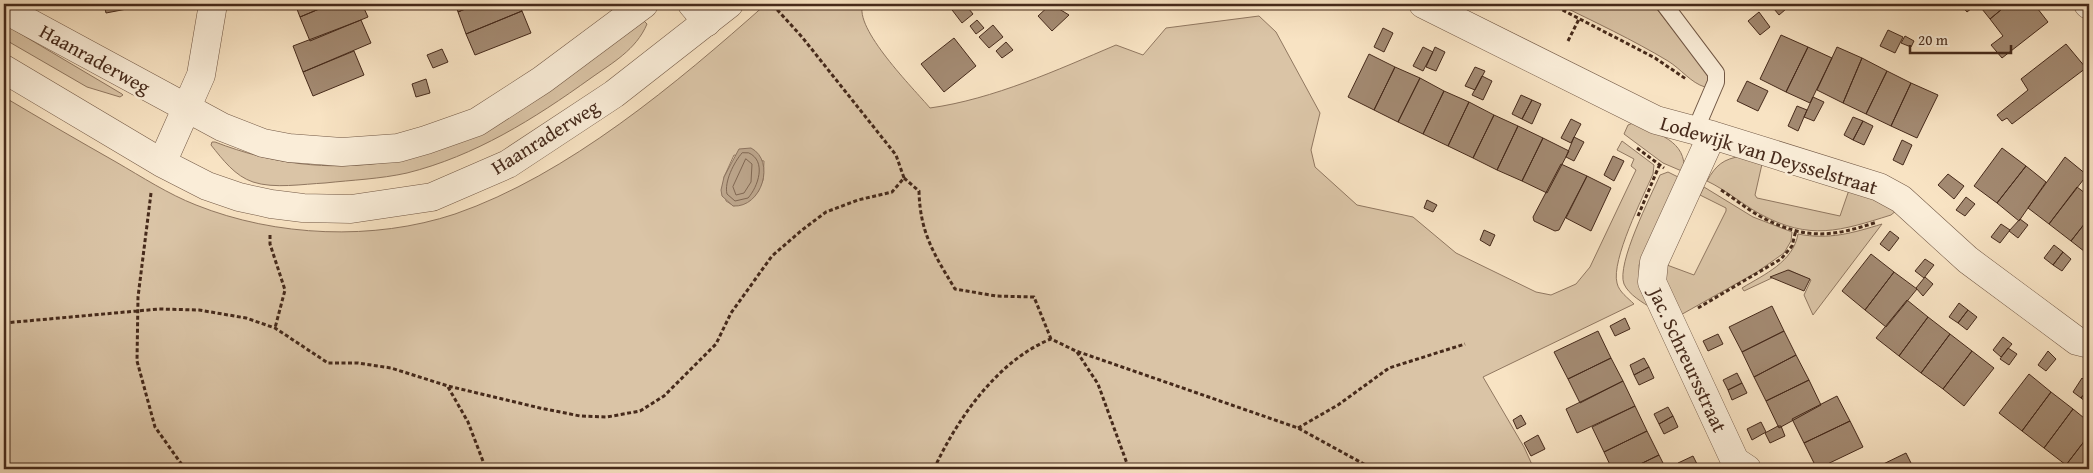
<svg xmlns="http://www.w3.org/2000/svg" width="2093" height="473" font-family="'Gentium Book Plus',serif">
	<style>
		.green { fill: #dac4a6; stroke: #907760; fill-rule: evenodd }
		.water { fill: #bba48a; stroke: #8c735e }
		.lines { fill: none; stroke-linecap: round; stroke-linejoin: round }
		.shore { stroke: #806752; stroke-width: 1 }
		.building { fill: #a38a72; stroke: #462a1b }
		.service-casing { stroke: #725845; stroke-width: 18 }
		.minor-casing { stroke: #725845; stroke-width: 29 }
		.tertiary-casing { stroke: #725845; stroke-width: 29 }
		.path { stroke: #462a1b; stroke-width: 3; stroke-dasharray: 4 2.5; stroke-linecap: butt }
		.service { stroke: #faedd8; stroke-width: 16 }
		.minor { stroke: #faedd8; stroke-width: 28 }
		.tertiary { stroke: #faedd8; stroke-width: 28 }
		.labels { text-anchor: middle; stroke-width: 5; stroke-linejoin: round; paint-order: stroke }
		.street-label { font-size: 20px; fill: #462a1b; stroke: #faedd8 }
	</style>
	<rect width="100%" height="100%" fill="#f8e3c3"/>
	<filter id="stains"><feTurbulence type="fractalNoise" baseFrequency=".004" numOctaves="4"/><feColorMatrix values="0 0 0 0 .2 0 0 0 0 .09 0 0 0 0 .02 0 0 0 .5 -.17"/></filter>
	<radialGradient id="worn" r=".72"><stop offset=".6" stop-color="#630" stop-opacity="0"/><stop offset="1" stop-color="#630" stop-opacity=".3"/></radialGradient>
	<path class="green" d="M766,4h97c-10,24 51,85 67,104 64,-9 127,-38 186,-63l27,10 23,-27 93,-12 17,16 44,81 -9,37 4,17 42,38 56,12 43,36 80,39 15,3 25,-11 14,-17 46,-97 -5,-4 3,-7 -17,-9 5,-9 32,24 -1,9c-10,23 -42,86 -36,109 2,9 11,15 17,21l-151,73 41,70 10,22h-1530v-372c37,22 75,44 112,65 26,15 52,32 80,43 80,32 178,36 259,9 113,-39 222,-131 311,-210zM734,155l30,6 -1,19 -5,12 -24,14 -8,-5 -2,-24z
		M1558,4h95l54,69 1,7 -3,7c-14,-4 -24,-18 -37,-26 -35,-21 -73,-39 -110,-57z
		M644,21l3,3c-11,26 -35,39 -56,54 -57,41 -116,78 -184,95 -27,6 -55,7 -82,10 -22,1 -51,6 -72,-1 -18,-6 -30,-22 -42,-37l1,-3h3c57,22 112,29 173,20l199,-99z
		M4,24l118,70 1,1 -3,2 -33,-10 -76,-44 -7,-4z
		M1633,123c24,11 54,17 51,49l-21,-9 -39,-29 4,-9z
		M1742,156l20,8 -7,31 2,3 83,18 9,-26 19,6 29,14 -6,5c-51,16 -81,26 -131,-1 -18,-10 -34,-24 -53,-33 9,-16 16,-22 35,-25z
		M1668,172l14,7 -43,86 1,17 13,27c-11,-7 -24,-14 -29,-25 -8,-20 27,-88 36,-109z
		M1704,187l49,30 39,15 -1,9 -7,12 -27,19 -80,45 -16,-40 6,-12 27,10 32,-64v-3l-26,-13z
		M1882,224l-69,91 -9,-20 7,-15 -22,-10 -45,21 -2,-3c23,-14 51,-26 56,-54 31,6 55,-1 84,-10z"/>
	<path class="water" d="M751,148c25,13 11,60 -18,58l-11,-10 -1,-6 3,-13 15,-28z"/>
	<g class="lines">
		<path class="shore" d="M749,153c18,8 9,34 -1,45l-13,3 -8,-7c-3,-12 7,-32 15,-41z
			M746,159l6,5 -1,18 -7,11 -8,2 -3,-8z"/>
	</g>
	<path class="building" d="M104,4h27l1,4 -26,5z
		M295,4h36l-31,13z
		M331,4h31l6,13 -58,24 -10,-24z
		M455,4h22l-19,8z
		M477,4h42l3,7 -56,23 -8,-22z
		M953,4h12l8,10 -11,9 -13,-17z
		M1051,4l18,11 -17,16 -14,-15z
		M1163,4h13l-4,5z
		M1770,4h22l-13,11z
		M1960,4h17l-10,8z
		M1978,4h30l-18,15z
		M2008,4h26l14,18 -46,36 -11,-13 12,-9 -13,-17z
		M522,11l9,22 -56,22 -9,-21z
		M1759,12l11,15 -10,8 -12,-14z
		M361,20l10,23 -68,29 -10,-26z
		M977,20l7,8 -8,6 -6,-8z
		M993,25l10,12 -14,11 -10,-11z
		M1383,28l10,5 -9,19 -10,-5z
		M1888,30l15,7 -8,16 -15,-7z
		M1781,35l27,12 -22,45 -26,-13z
		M1905,36l9,5 -3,6 -10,-4z
		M954,38l22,28 -32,26 -23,-28z
		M1006,42l7,8 -11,8 -6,-7z
		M2066,44l20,24 -74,56 -5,-6 -5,3 -5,-6 31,-25 -7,-11z
		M1423,47l10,5 -10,19 -10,-5z
		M1435,47l10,5 -9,19 -10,-4z
		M1808,47l24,11 -22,45 -24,-11z
		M1837,47l25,11 -19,45 -26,-13z
		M442,49l6,13 -15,6 -6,-13z
		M354,51l10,24 -51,21 -10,-24z
		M1369,54l26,13 -21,43 -26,-13z
		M1862,58l25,13 -21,43 -23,-11z
		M1395,67l25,11 -22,44 -24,-12z
		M1475,67l10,4 -10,19 -10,-4z
		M1887,71l24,12 -20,43 -25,-12z
		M1482,76l10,5 -9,19 -11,-5z
		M1420,78l24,13 -21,43 -25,-12z
		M426,79l4,14 -14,4 -4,-13z
		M1747,81l21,10 -10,20 -21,-10z
		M1911,83l27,12 -21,43 -26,-12z
		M1444,91l25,11 -21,44 -25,-12z
		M1521,95l11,5 -10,19 -10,-5z
		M1813,97l11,5 -10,19 -10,-4z
		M1532,100l9,4 -9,20 -10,-5z
		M1469,102l25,13 -21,43 -25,-12z
		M1797,106l10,4 -9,21 -10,-5z
		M1494,115l24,11 -21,44 -24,-12z
		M1853,117l10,4 -10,19 -9,-5z
		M1571,119l10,5 -10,19 -10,-5z
		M1863,121l10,5 -9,19 -11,-5z
		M1518,126l25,12 -21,43 -25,-11z
		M1574,137l10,5 -10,19 -8,-4z
		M1543,138l26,13 -22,42 -25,-12z
		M1902,140l10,5 -9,20 -10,-5z
		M2002,148l24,18 -29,37 -23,-17z
		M1613,156l11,5 -10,20 -10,-6z
		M2065,157l22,18 -38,49 -21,-16z
		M1561,164l26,12 -28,54 -4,1 -21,-10 -1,-4z
		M2026,166l20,16 -27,39 -22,-18z
		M1948,174l16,12 -10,13 -16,-14z
		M1587,176l24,12 -20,43 -25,-13z
		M2077,187l12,9v22l-18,23 -22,-17z
		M1966,197l9,7 -10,12 -9,-6z
		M1427,200l10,5 -4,7 -9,-4z
		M2089,218v37l-18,-14z
		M2020,219l8,6 -10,13 -9,-7z
		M2001,224l9,6 -10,13 -9,-6z
		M1484,230l11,5 -5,11 -10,-6z
		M1890,231l9,7 -10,13 -9,-7z
		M2054,245l9,7 -10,13 -9,-7z
		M2063,252l8,7 -9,12 -9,-6z
		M1871,254l23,18 -29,38 -23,-19z
		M1925,259l9,6 -10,13 -9,-7z
		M1788,270l22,9 -6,12 -34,-14z
		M1894,272l23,17 -31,38 -21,-17z
		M1925,277l8,7 -10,12 -7,-8z
		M1907,300l21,17 -29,39 -23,-18z
		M1959,303l9,7 -10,13 -9,-6z
		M1772,306l12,25 -42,21 -13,-25z
		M1968,310l9,7 -10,13 -9,-7z
		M1928,317l22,17 -29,39 -22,-17z
		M1625,318l5,11 -15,7 -5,-10z
		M1598,331l13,27 -43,21 -14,-27z
		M1784,331l12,24 -42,22 -12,-25z
		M1718,334l5,10 -15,7 -5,-10z
		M1950,334l22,17 -29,38 -22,-16z
		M2003,337l9,7 -11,13 -8,-7z
		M2008,348l9,6 -8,11 -9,-6z
		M1972,351l22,17 -30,38 -21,-17z
		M2048,351l8,8 -10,12 -8,-6z
		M1796,355l13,25 -43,21 -12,-24z
		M1611,358l12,23 -43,22 -12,-24z
		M1644,358l5,9 -15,8 -4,-10z
		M1649,367l5,11 -15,7 -5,-10z
		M1737,373l5,10 -14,7 -5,-10z
		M2029,374l22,18 -29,39 -23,-18z
		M2082,378l7,6v4l-8,10 -8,-6z
		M1809,380l12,25 -42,23 -13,-27z
		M1623,381l12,25 -58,27 -11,-24z
		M1742,383l5,10 -15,7 -4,-10z
		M2089,388v16l-8,-6z
		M2051,392l22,17 -29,39 -22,-17z
		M1837,396l13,25 -46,22 -12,-24z
		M1635,406l12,25 -43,21 -12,-25z
		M1668,407l5,9 -14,8 -5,-10z
		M2073,409l16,13v13l-23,30 -22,-17z
		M1521,415l5,9 -9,5 -4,-9z
		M1673,416l5,11 -14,7 -5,-10z
		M1850,421l13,26 -46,22 -13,-26z
		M1761,422l5,10 -14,8 -5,-11z
		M1778,426h3l4,10 -15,7 -5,-10z
		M1647,431l12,24 -29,14h-18l-8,-17z
		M1538,435l7,14 -14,7 -7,-13z
		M2089,435v34h-17l-6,-4z
		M1906,453l8,16h-41z
		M1659,455l7,14h-36z
		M1693,456l5,10 -7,3h-10l-3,-6z
		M1800,465l2,4h-11z"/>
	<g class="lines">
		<g class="service-casing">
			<path id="service" d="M1664,4l52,69v9l-21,49"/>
		</g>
		<g class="minor-casing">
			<path id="minor" d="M692,4l15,18
				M1423,4l233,116 56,15 167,52 22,12 67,61 109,81 12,3
				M186,109l15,-34 12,-71
				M1712,135l-58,127 -2,20 83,179 12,8"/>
		</g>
		<g class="tertiary-casing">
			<path id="tertiary" d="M2088,4l1,1
				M4,9l218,118 41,16 26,5 53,4 56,-4 28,-8 51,-18 65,-42 102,-76
				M4,69l158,94 45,23 32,11 32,7 32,4 48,1 81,-12 76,-33 106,-70 115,-90
				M162,163l24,-54"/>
		</g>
		<path class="path" d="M1551,4l104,54 31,21
			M1568,41l11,-22
			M1637,148l27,20
			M904,178l15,13c1,42 15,63 36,98l41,7 38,1 17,42
			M1721,190c14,9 27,20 42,28 44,22 69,19 114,4
			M151,193l-13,104 -1,64 18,66 30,42
			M1638,216l21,-50
			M270,235v9l15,46 -10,38
			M1698,308l83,-49 11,-13 4,-16
			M4,323l155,-14 40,1 47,8 29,10 53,35h30l33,5 57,18 92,22 40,8 27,1 33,-6 24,-15 52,-52 15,-31 41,-57 30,-26 24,-18 32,-12 34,-8 12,-14 -8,-23 -94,-118 -30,-33
			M1077,352l21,32 31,85
			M448,387l20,35 18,47
			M1298,428l40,-23 51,-37 76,-24
			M175,469l6,-6
			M934,469c23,-50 64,-109 117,-130l25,12 222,77 75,41"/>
		<use href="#service" class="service"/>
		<use href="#minor" class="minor"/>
		<use href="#tertiary" class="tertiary"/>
	</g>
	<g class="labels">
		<g class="street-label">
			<text transform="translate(95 59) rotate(29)" y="7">Haanraderweg</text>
			<text transform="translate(545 137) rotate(-32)" y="7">Haanraderweg</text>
			<text transform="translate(1769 155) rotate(17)" y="7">Lodewijk van Deysselstraat</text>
			<text transform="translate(1688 360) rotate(65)" y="7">Jac. Schreursstraat</text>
		</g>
	</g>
	<rect width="2093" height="473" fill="none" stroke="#f8e3c3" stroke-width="20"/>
	<rect x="5" y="5" width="2083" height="463" fill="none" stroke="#462a1b" stroke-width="2.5"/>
	<rect x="10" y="10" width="2073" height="453" fill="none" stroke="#462a1b"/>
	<path d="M1910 45v8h101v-8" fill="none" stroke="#462a1b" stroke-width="2.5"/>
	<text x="1918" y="45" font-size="15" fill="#462a1b" stroke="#faedd8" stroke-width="4" paint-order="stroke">20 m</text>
	<rect width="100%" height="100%" filter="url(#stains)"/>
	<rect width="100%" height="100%" fill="url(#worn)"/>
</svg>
